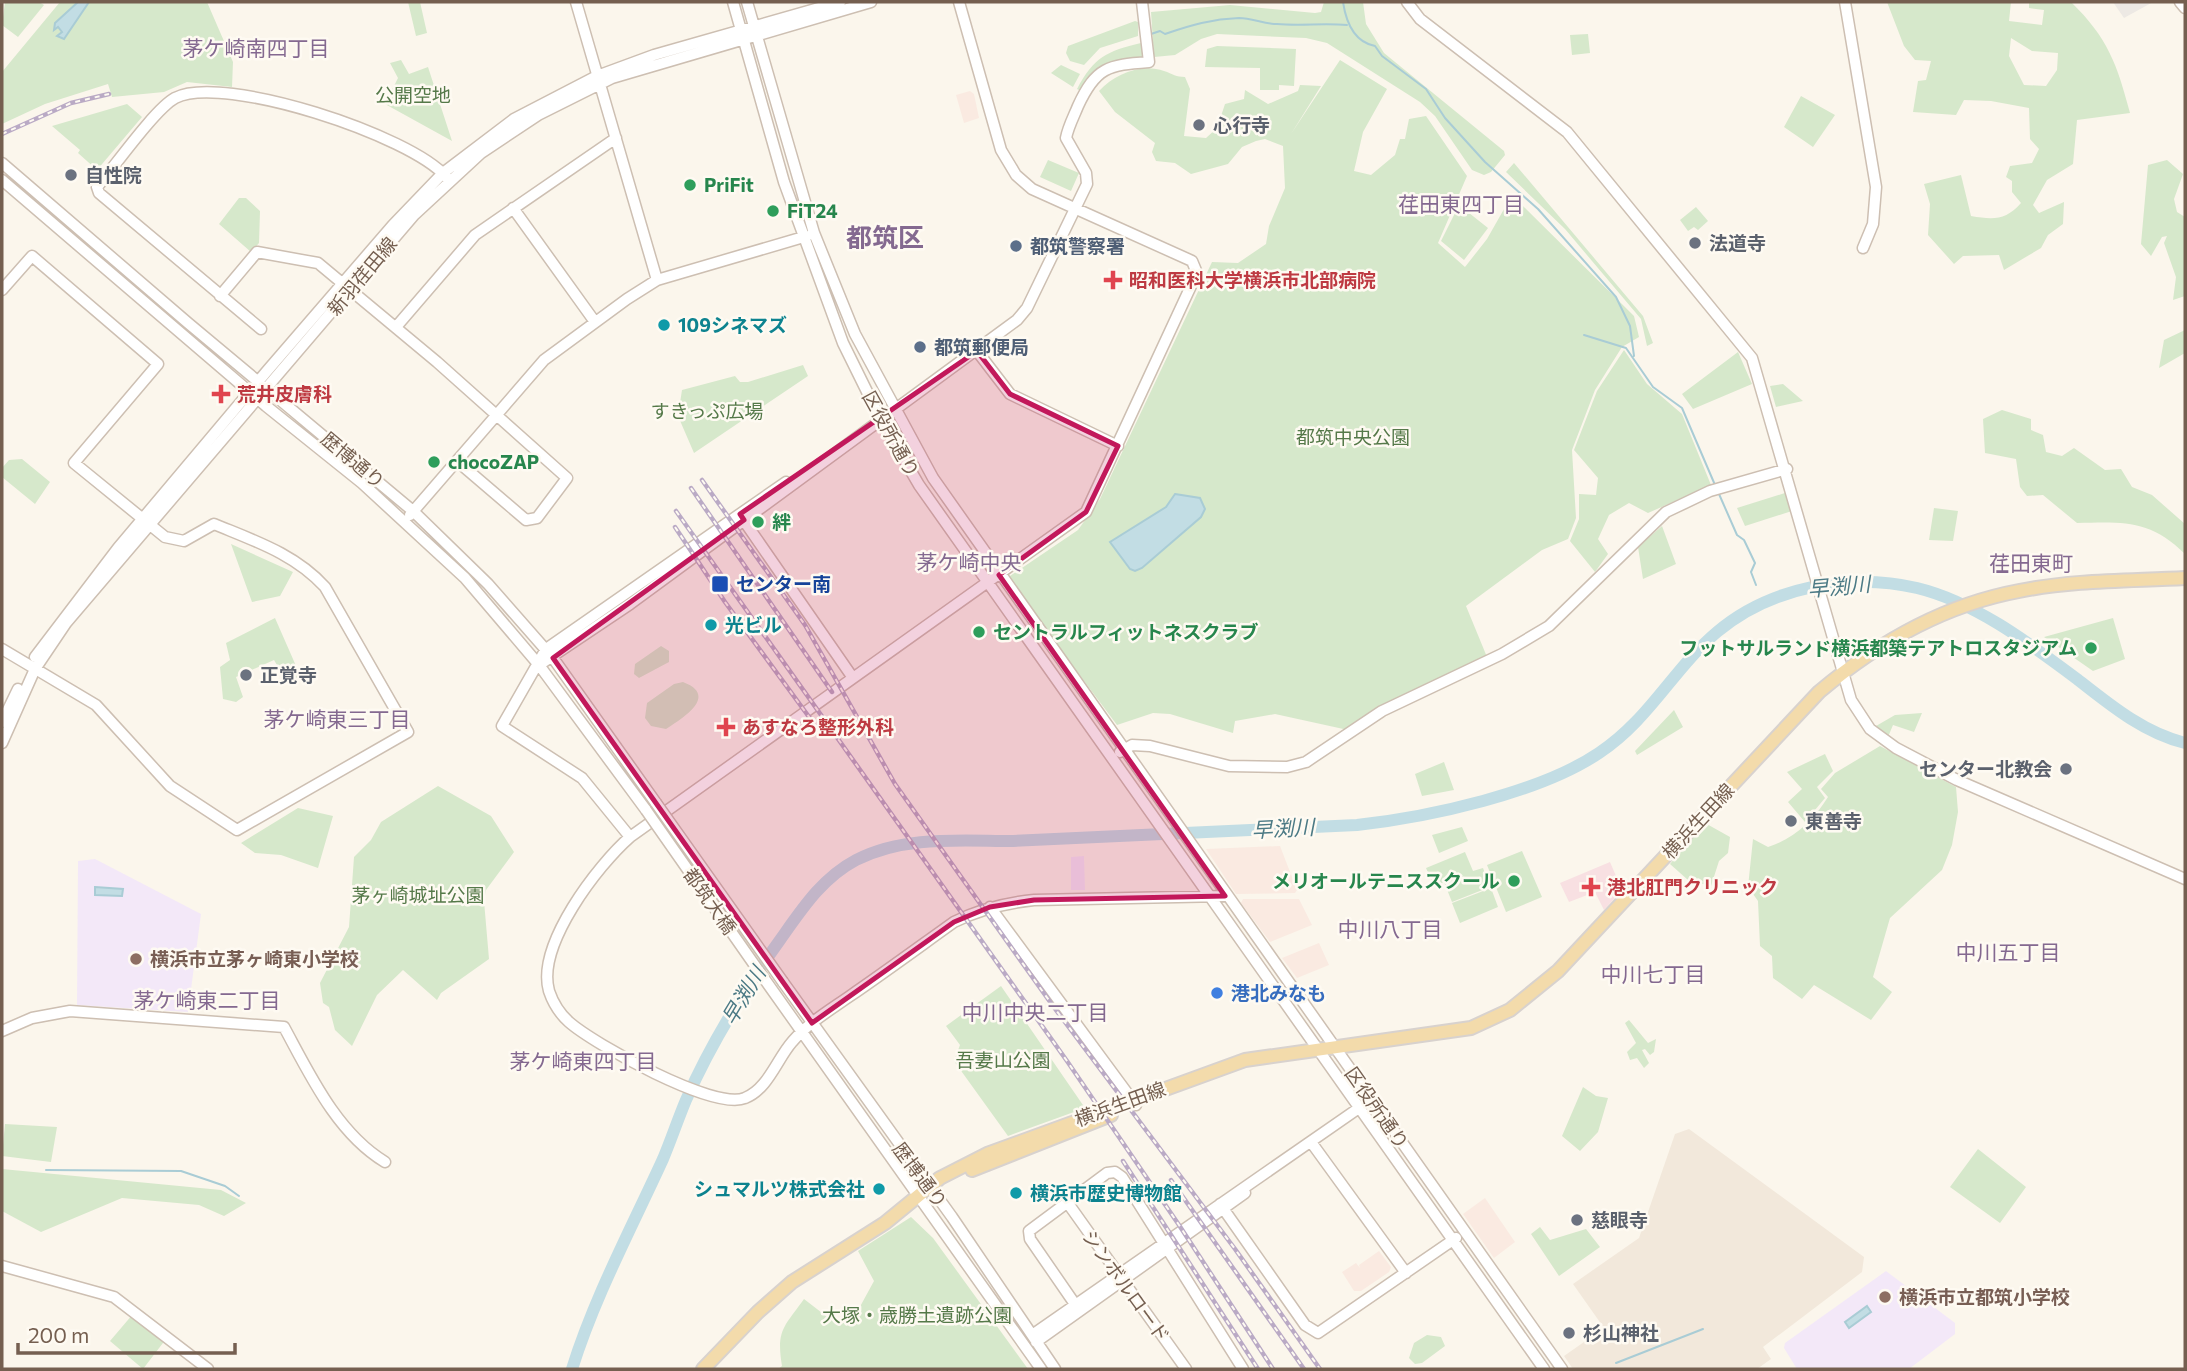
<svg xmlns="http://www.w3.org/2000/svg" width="2187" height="1371" font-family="Commissioner,'Noto Sans JP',sans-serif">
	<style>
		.residential { fill: #f2e8db }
		.commercial { fill: #faeae1 }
		.industrial { fill: #ede9e4 }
		.education { fill: #f3e8f8 }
		.medical { fill: #f8e0e2 }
		.green { fill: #d6e8cb; fill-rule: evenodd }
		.water { fill: #c2dde4; stroke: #a9ccd5; stroke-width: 2 }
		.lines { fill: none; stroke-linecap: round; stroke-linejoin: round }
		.stream { stroke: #a9ccd5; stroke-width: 2 }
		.river { stroke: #c2dde4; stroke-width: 12 }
		.minor-casing { stroke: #cdbfb2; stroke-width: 13 }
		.major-casing { stroke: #d8d2ce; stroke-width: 16 }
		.minor { stroke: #fff; stroke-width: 10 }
		.major { stroke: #f3dbab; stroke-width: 12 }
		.rail-casing { stroke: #baaac5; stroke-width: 4.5 }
		.rail { stroke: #fefaf2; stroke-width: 2; stroke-dasharray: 5; stroke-linecap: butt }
		.minor-bridge-casing { stroke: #cdbfb2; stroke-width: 13; stroke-linecap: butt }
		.minor-bridge { stroke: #fff; stroke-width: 10 }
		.marked { fill: #c2185b; fill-opacity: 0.2; stroke: #c2185b; stroke-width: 5; stroke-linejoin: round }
		.worship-dot { fill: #6b7280; stroke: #fefaf2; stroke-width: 2.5 }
		.leisure-dot { fill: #2e9e5b; stroke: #fefaf2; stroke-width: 2.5 }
		.service-dot { fill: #5c6f8a; stroke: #fefaf2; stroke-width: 2.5 }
		.health-dot { fill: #e0444e; stroke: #fefaf2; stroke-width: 2.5 }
		.culture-dot { fill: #0f9aa8; stroke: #fefaf2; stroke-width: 2.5 }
		.transit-dot { fill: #1a4fb4; stroke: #fefaf2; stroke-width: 2.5 }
		.education-dot { fill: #8d6e63; stroke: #fefaf2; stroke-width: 2.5 }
		.shop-dot { fill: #3f7fe0; stroke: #fefaf2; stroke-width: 2.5 }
		.labels { text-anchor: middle; stroke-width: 5; stroke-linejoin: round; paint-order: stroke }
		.park-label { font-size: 19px; fill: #557949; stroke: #fefaf2 }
		.worship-label { font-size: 19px; font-weight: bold; fill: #5b616d; stroke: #fefaf2; text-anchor: start }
		.leisure-label { font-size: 19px; font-weight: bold; fill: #27864d; stroke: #fefaf2; text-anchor: start }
		.service-label { font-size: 19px; font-weight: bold; fill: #4e5e75; stroke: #fefaf2; text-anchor: start }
		.street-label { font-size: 19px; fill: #755f50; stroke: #fefaf2 }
		.health-label { font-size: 19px; font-weight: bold; fill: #be3a42; stroke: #fefaf2; text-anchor: start }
		.culture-label { font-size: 19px; font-weight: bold; fill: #0d838f; stroke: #fefaf2; text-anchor: start }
		.transit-label { font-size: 19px; font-weight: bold; fill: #164399; stroke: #fefaf2; text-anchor: start }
		.education-label { font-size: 19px; font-weight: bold; fill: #785e54; stroke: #fefaf2; text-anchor: start }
		.shop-label { font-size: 19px; font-weight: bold; fill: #366cbe; stroke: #fefaf2; text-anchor: start }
		.neighbourhood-label { font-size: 21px; fill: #846990; stroke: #fefaf2 }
		.water-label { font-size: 21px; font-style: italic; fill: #4c7a85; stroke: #fefaf2 }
		.district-label { font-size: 26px; font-weight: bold; fill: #846990; stroke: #fefaf2 }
	</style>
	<rect width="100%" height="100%" fill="#fbf6ec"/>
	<path class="residential" d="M1689,1129l175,128 -2,15 -99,75 8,12 -14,10h-184l-9,-13 40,-28 -31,-44 66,-46 36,-104z"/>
	<path class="commercial" d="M970,91l4,3 5,24 -15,5 -8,-28z
		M1280,846l17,44 -2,3 -59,1 -30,-45z
		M1243,899h56l13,26 -42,17 -29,-39z
		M1319,943l10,22 -32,13 -15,-20z
		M1485,1198l30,44 -21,16 -31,-44z
		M1379,1251l12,16 -2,5 -28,19h-7l-12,-19 14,-9 4,5 -1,-3z"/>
	<path class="industrial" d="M2113,2h40l-29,16z"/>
	<path class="education" d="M1084,856l1,34h-14v-33z
		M95,859l106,55 -13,98 -111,-7 1,-144z
		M1886,1271l69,52v11l-46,35h-112l-13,-21 1,-5z"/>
	<path class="medical" d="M1610,862l12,28 -18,20 -9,-18 -26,10 -9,-19z"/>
	<path class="green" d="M5,2h34l5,3 -26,32 -16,-12z
		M60,2h147l26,60 -1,25 -45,-5 -23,10 -52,5 -4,-13 -63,20 -43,20v-52z
		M408,2h12l7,31 -11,3z
		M1324,2h39l3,22 18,29 120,98 1,4 -14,17 -7,3 -12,-5 -37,-54 -15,-14 -93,-59 -21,-5 -89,-4 -16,5 -26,16 -21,2 -3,-45 79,-7 85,8 6,-1z
		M1887,2h124l-2,19 33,4 2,-15 -15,-2v-6h42c37,36 46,62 59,111l-53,7 -4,44 -26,16 -14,25 6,8 25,-11 -1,22 -15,11 -7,13 -37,22 -5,-15 -36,1 -9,8 -26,-29 2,-31 -6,-20 37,-9 10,41c23,4 35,4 50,-13l-9,-11v-11l-6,-4 4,-11 22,-3 7,-14 -9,-10 -1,-31 -38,-7 -27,-1 -8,15 -43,-3 5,-31 8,-1 5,-19 -16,-1 -11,-14zM2011,38l21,13 26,2 -1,17 -11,16 -22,-1 -15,-29z
		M1135,21l3,1v14l-38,12 -16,17 -14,-4 -4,-8 2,-7z
		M1588,34l2,19 -18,2 -2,-20z
		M1141,43l3,16c-30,1 -48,6 -63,32l-4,-2c17,-32 30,-38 64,-46z
		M1217,46l79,3 -2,37 -15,-1v5h-19v-22l-55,-1 2,-18z
		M401,60l8,14 19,-7 24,74 -67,-37 13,-26 -8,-15z
		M1340,60l47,29 -24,43 -9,39 17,4 24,-20 5,-16h5l4,-20 17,-3 41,60 -29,67 27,24 22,-28 25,-44 122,121 5,21 -17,10 -27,43 -23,60 4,68 -8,21 -26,11 -76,56 21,51 -139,73 -73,-16 -40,7 -2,12 -63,-19 -17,-1 -36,12 -110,-147 71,-48 22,-31 112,-237 26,1 28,-19 3,-18 16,-38 -2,-42 -18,-7 -9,2 -14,6 -14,17 -37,10 -16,-11 -19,-2 -4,-9 3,-9 -40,-31 -16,-21c16,-17 42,-28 65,-20 9,3 12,6 21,6l5,12 -6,47 22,2 11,-10 8,-24 19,-5 1,-9 23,14 30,-13 2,-6 21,1 -30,48z
		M1061,65l19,9 -7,13 -22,-14z
		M1801,96l34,19 -22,32 -29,-20z
		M127,104l15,13 -45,53 -19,-17 2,-3 -28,-24z
		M1048,160l31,13 -8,18 -31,-14z
		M2167,160l16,14 -9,25 3,13 8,5v79l-12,4 3,-23 -12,-34 3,-7 -5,1 -11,19 -10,-12 7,-79z
		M1514,163l129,153 10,27 -6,3 -6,-27 -76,-90 -59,-57z
		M239,198h7l14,13 -1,32 -8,9 -32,-28z
		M1459,205l29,23 -24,32 -23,-19z
		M1696,207l12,14 -10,9 -4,-3 -6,4 -8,-11z
		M2185,330v23l-26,15 5,-28z
		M1624,350l23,34 35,30 29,71 -63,28 -19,-10 -20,12 -11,24 10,15 -13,18 -25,-31 9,-22v-25l17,1 2,-17 -24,-28 23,-59z
		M1738,352l14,32 -59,25 -11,-15z
		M803,365l5,11 -114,77 -16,-37 4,-26 53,-14 5,6h8z
		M1783,384l20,17 -27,6 -6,-21z
		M2002,410l29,9v11l12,5 3,17 16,4 12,-8 31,22 16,-1 11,18 20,8 33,29v30c-35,-35 -63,-32 -108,-31l-34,-28 -16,1 -7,-9 -4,-28 -31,-6 -2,-34z
		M22,459l28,23 -15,22 -33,-27v-9l7,-8z
		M1788,492l4,19 -47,15 -8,-18z
		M1934,508l24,3 -5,30 -24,-1z
		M1662,526l14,38 -33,15 -5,-32z
		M231,544l62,28 -13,24 -28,6z
		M275,618l25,57 -9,7 -7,-5 -10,-17 -38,17 7,20 -7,5 -13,-3 -3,-32 10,-7 -4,-17z
		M2113,618l12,41 -32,12 -49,-34z
		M661,646l8,5v11l-30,16 -5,-4 1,-10z
		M683,682c37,14 -2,37 -17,47l-15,-3 -6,-8 2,-15 27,-19z
		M1674,710l9,17 -46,28 -2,-4z
		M1922,713l-8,19 -21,-7 -5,12 -12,-11 19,-11z
		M1880,746l76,41 2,25 -6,33 -10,25 -52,48 -17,59 19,15 -21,28 -57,-35 -12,14 -29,-21 -1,-22 -12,-10 -2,-45 -10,-14 5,-48 15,8c27,-9 45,-26 60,-50l-7,-8 14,-16z
		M1825,754l8,17 -16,16 8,11 -20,24 -17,-20 14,-13 -15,-17z
		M1444,762l10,28 -32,6 -7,-22z
		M438,786l53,30 23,36 -28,38 -2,11 5,58 -48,34 -4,7 -34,-30 -26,25 -25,51 -17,-16 -6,-23 -6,-4 -3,-20 29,-56 5,-70 17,-17 10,-18z
		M298,808l35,8 -15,52 -37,-13 -26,-2 -14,-10z
		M1705,823l25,14 -2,16 -9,8 -8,25 -23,-6 -18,-16z
		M1462,827l6,14 -29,12 -7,-18z
		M1522,851l20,46 -36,15 -19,-47z
		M1465,852l8,19 10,-3 7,19 -38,15 -8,-20 -10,4 -8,-18z
		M1491,888l7,19 -38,16 -8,-20z
		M1001,986l84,122 -77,28 -54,-75 6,-16 -14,-19z
		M1629,1020l19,23 8,-4 -2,13 -4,3 -5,-6 -3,1 7,13 -5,5 -7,-10 -7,2 -3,-8 9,-9 -11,-20z
		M1583,1087l13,9 12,2 -10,34 -18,19 -18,-15z
		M5,1124l52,3 -6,35 -49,-6z
		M1978,1149l48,38 -26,36 -50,-36z
		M2,1169l219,21 25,13 -22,13 -25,-11 -77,-7 -81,34 -39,-21z
		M911,1217l22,21 95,131h-250l4,-3c-6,-36 2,-39 22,-67l22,17 19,5 11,-7 18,-33 -16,-30z
		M1540,1227l10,13 36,-11 14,18 -41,29 -28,-42z
		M133,1314l33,25 -23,30 -33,-28z
		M1427,1335l14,2 4,9 -23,17 -7,1 -6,-6 5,-15z"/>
	<path class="water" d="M78,2h11l-25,37 -7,-3 5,-4 -4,-5 -4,3 1,-7z
		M1175,494l25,4 5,11 -4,8 -59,51 -7,3 -5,-2 -20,-27 56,-35z
		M95,887l28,2 -1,7 -27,-1z
		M1867,1306l4,6 -22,16 -4,-6z"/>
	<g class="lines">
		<path class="stream" d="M1343,2c3,20 11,40 32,44l7,10 44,33 19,29 40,44 53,47 78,88 14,29 4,30
			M1151,34l9,-3 5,3c26,-9 47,-15 74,-16 13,0 25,6 38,6 23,2 47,-1 70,1
			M1584,335l42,13 27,39 29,21 33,77
			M1719,494l18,41 7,5 11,23 -4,9 5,13
			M46,1170l135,1 44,15 14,10
			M1616,1363l87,-34"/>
		<path class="river" d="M572,1369c23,-73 59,-140 91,-210 8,-19 15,-40 23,-59 25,-57 58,-110 94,-160 22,-31 42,-62 76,-80 48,-25 106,-19 157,-19l344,-16c72,-8 183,-32 242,-72 51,-34 74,-84 118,-121 53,-45 133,-60 200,-44 58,14 113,56 160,91 33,26 67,54 108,64"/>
		<g class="minor-casing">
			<path id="minor" d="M576,2l81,278
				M733,2l51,180 59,161 38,77 38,65 625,884
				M747,2l67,231 41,101 78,144 629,891
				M959,2l42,148 15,25 16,14 160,72 5,12 -111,239 -456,325c-32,28 -94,108 -81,154 4,12 10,22 20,31 25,22 145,89 176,76 23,-9 32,-39 47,-56 16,-19 38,-32 58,-46 35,-24 69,-49 104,-74 26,-13 51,-19 80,-22l191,-4
				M1407,2l13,17 147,113 185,226 99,342 19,29 26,19 61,32 228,99
				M1845,2l31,185 -3,37 -10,24
				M2180,2l5,6
				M2,163l186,160 225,188 75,73 65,74 103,145
				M2,180l264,226 96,77 103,95 74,87 107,145
				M513,208l82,114
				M2,290l30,-34 126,108 -84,99 91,74 19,4 30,-17c41,17 81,30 111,63l83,145 -171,98 -67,-44 -74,-81 -94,-56
				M220,296l37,-44 61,11 119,99 130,116 -30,40 -11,2 -69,-59
				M396,327l79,-92 141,-97
				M261,329l-162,-136 -2,-6c18,-21 58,-78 78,-89 48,-25 237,38 271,79
				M977,351l33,43 108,52
				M410,515l134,-155 83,-61 30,-19 150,-44
				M740,515l113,163
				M35,657l83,-109 149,-177 126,-146 50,-52 71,-54 83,-43 57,-21 186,-53
				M539,665l91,-61 387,-284 10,-12 60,-124 -1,-11 -20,-35c2,-11 8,-22 12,-32 18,-39 30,-41 71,-44l-7,-60
				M2,722l16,-33
				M2,743l33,-74 31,-46 348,-408 67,-62 57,-38 74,-37 259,-76
				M1120,752l12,-7 18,1 79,20 58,1 19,-5 76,-51 120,-57 47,-28 117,-114 44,-21 77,-22
				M630,837l-48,-59 -80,-52 44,-77 240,-167
				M990,907l146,198
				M758,970l283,399
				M783,982l169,235 103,152
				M2,1031l30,-13 38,-7 214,16c26,48 53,106 101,135
				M1311,1142l95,131
				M1067,1202l119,167
				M1220,1204l85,121 13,8 138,-95
				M2,1266l112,31 94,72
				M1079,1310l-49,-71 -1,-8 78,-58 8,-1 7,5 121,192
				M1032,1335l327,-227
				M1036,1342l209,-149"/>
		</g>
		<g class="major-casing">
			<path id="major" d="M972,1170l139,-55
				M703,1369l55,-57 34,-30 93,-59 55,-45 47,-24 258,-94 226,-32 39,-18 48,-39 261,-279c57,-48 125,-87 200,-101 54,-11 111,-10 166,-13"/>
		</g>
		<use href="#minor" class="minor"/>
		<use href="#major" class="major"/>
		<g class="rail-casing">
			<path id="rail" d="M2,134l69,-31 38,-9
				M702,480l103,145 90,159 158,222 182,243 85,120
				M691,488l141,204
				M676,511l391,550 112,164 94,144
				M675,527l50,75 87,119
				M1123,1161l135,208
				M1171,1180l133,189"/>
		</g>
		<use href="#rail" class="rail"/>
		<g class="minor-bridge-casing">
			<path id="minor-bridge" d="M656,803l127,179
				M646,810l112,160"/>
		</g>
		<use href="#minor-bridge" class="minor-bridge"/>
	</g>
	<path class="marked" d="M977,351l33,43 108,52 -32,66 -87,63 226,321 -191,4 -44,7 -36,15 -142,101 -259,-365 191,-138 -4,-6z"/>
	<g class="worship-dot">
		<circle cx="1199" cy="125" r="7"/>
		<circle cx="71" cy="175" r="7"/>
		<circle cx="1695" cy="243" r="7"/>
		<circle cx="246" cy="675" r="7"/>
		<circle cx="2066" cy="769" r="7"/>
		<circle cx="1791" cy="821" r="7"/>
		<circle cx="1577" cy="1220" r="7"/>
		<circle cx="1569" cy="1333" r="7"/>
	</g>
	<g class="leisure-dot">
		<circle cx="690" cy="185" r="7"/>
		<circle cx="773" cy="211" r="7"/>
		<circle cx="434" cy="462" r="7"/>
		<circle cx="758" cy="522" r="7"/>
		<circle cx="979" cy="632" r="7"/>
		<circle cx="2091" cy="648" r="7"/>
		<circle cx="1514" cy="881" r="7"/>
	</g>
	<g class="service-dot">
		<circle cx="1016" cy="246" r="7"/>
		<circle cx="920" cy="347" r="7"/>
	</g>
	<g class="health-dot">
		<path d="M1109.5 269.5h7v7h7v7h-7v7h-7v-7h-7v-7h7z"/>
		<path d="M217.5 383.5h7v7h7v7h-7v7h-7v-7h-7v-7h7z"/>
		<path d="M722.5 716.5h7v7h7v7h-7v7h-7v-7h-7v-7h7z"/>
		<path d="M1587.5 876.5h7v7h7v7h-7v7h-7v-7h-7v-7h7z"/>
	</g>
	<g class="culture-dot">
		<circle cx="664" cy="325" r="7"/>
		<circle cx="711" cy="625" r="7"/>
		<circle cx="879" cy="1189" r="7"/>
		<circle cx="1016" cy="1193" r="7"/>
	</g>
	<rect class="transit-dot" x="711" y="575" width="18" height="18" rx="3.5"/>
	<g class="education-dot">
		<circle cx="136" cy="959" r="7"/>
		<circle cx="1885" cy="1297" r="7"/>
	</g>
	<circle class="shop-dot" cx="1217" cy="993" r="7"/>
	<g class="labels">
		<g class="park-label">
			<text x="413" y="102">公開空地</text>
			<text x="707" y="418">すきっぷ広場</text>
			<text x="1353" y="444">都筑中央公園</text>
			<text x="418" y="902">茅ヶ崎城址公園</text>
			<text x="1003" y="1067">吾妻山公園</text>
			<text x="917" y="1322">大塚・歳勝土遺跡公園</text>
		</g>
		<g class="worship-label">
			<text x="1213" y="132">心行寺</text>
			<text x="85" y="182">自性院</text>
			<text x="1709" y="250">法道寺</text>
			<text x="260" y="682">正覚寺</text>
			<text x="2052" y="776" text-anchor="end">センター北教会</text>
			<text x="1805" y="828">東善寺</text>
			<text x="1591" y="1227">慈眼寺</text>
			<text x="1583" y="1340">杉山神社</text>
		</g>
		<g class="leisure-label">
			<text x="704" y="192">PriFit</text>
			<text x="787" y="218">FiT24</text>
			<text x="448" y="469">chocoZAP</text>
			<text x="772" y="529">絆</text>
			<text x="993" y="639">セントラルフィットネスクラブ</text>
			<text x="2077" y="655" text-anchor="end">フットサルランド横浜都築テアトロスタジアム</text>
			<text x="1500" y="888" text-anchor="end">メリオールテニススクール</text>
		</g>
		<g class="service-label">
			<text x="1030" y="253">都筑警察署</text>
			<text x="934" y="354">都筑郵便局</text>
		</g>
		<g class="street-label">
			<text transform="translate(362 276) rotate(-50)" y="7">新羽荏田線</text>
			<text transform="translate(891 434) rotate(61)" y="7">区役所通り</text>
			<text transform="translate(353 460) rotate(40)" y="7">歴博通り</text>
			<text transform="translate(1698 821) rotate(-47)" y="7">横浜生田線</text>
			<text transform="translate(710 901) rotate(55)" y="7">都筑大橋</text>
			<text transform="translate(1120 1104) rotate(-20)" y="7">横浜生田線</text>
			<text transform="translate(1377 1108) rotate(55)" y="7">区役所通り</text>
			<text transform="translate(920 1175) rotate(53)" y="7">歴博通り</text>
			<text transform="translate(1126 1286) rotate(54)" y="7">シンボルロード</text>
		</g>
		<g class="health-label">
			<text x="1129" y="287">昭和医科大学横浜市北部病院</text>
			<text x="237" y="401">荒井皮膚科</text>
			<text x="742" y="734">あすなろ整形外科</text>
			<text x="1607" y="894">港北肛門クリニック</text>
		</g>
		<g class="culture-label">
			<text x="678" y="332">109シネマズ</text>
			<text x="725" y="632">光ビル</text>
			<text x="865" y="1196" text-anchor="end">シュマルツ株式会社</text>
			<text x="1030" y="1200">横浜市歴史博物館</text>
		</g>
		<g class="transit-label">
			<text x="736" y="591">センター南</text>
		</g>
		<g class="education-label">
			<text x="150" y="966">横浜市立茅ヶ崎東小学校</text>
			<text x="1899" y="1304">横浜市立都筑小学校</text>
		</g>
		<g class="shop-label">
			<text x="1231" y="1000">港北みなも</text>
		</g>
		<g class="neighbourhood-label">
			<text x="256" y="56">茅ケ崎南四丁目</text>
			<text x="1461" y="212">荏田東四丁目</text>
			<text x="969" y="570">茅ケ崎中央</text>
			<text x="2031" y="571">荏田東町</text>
			<text x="337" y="727">茅ケ崎東三丁目</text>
			<text x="1390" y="937">中川八丁目</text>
			<text x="2008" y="960">中川五丁目</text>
			<text x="1653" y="982">中川七丁目</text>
			<text x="207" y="1008">茅ケ崎東二丁目</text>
			<text x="1035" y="1020">中川中央二丁目</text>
			<text x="583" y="1069">茅ケ崎東四丁目</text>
		</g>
		<g class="water-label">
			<text transform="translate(1839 587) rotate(-5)" y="7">早渕川</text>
			<text transform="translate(1283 829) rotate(-3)" y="7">早渕川</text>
			<text transform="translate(744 996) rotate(-59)" y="7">早渕川</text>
		</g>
		<g class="district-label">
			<text x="885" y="247">都筑区</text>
		</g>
	</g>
	<rect width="2187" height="1371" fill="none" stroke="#755f50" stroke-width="7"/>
	<path d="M18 1343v10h217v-10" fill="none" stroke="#755f50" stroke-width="3.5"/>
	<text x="28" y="1343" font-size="21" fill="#755f50" stroke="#fefaf2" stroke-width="5" paint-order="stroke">200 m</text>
</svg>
